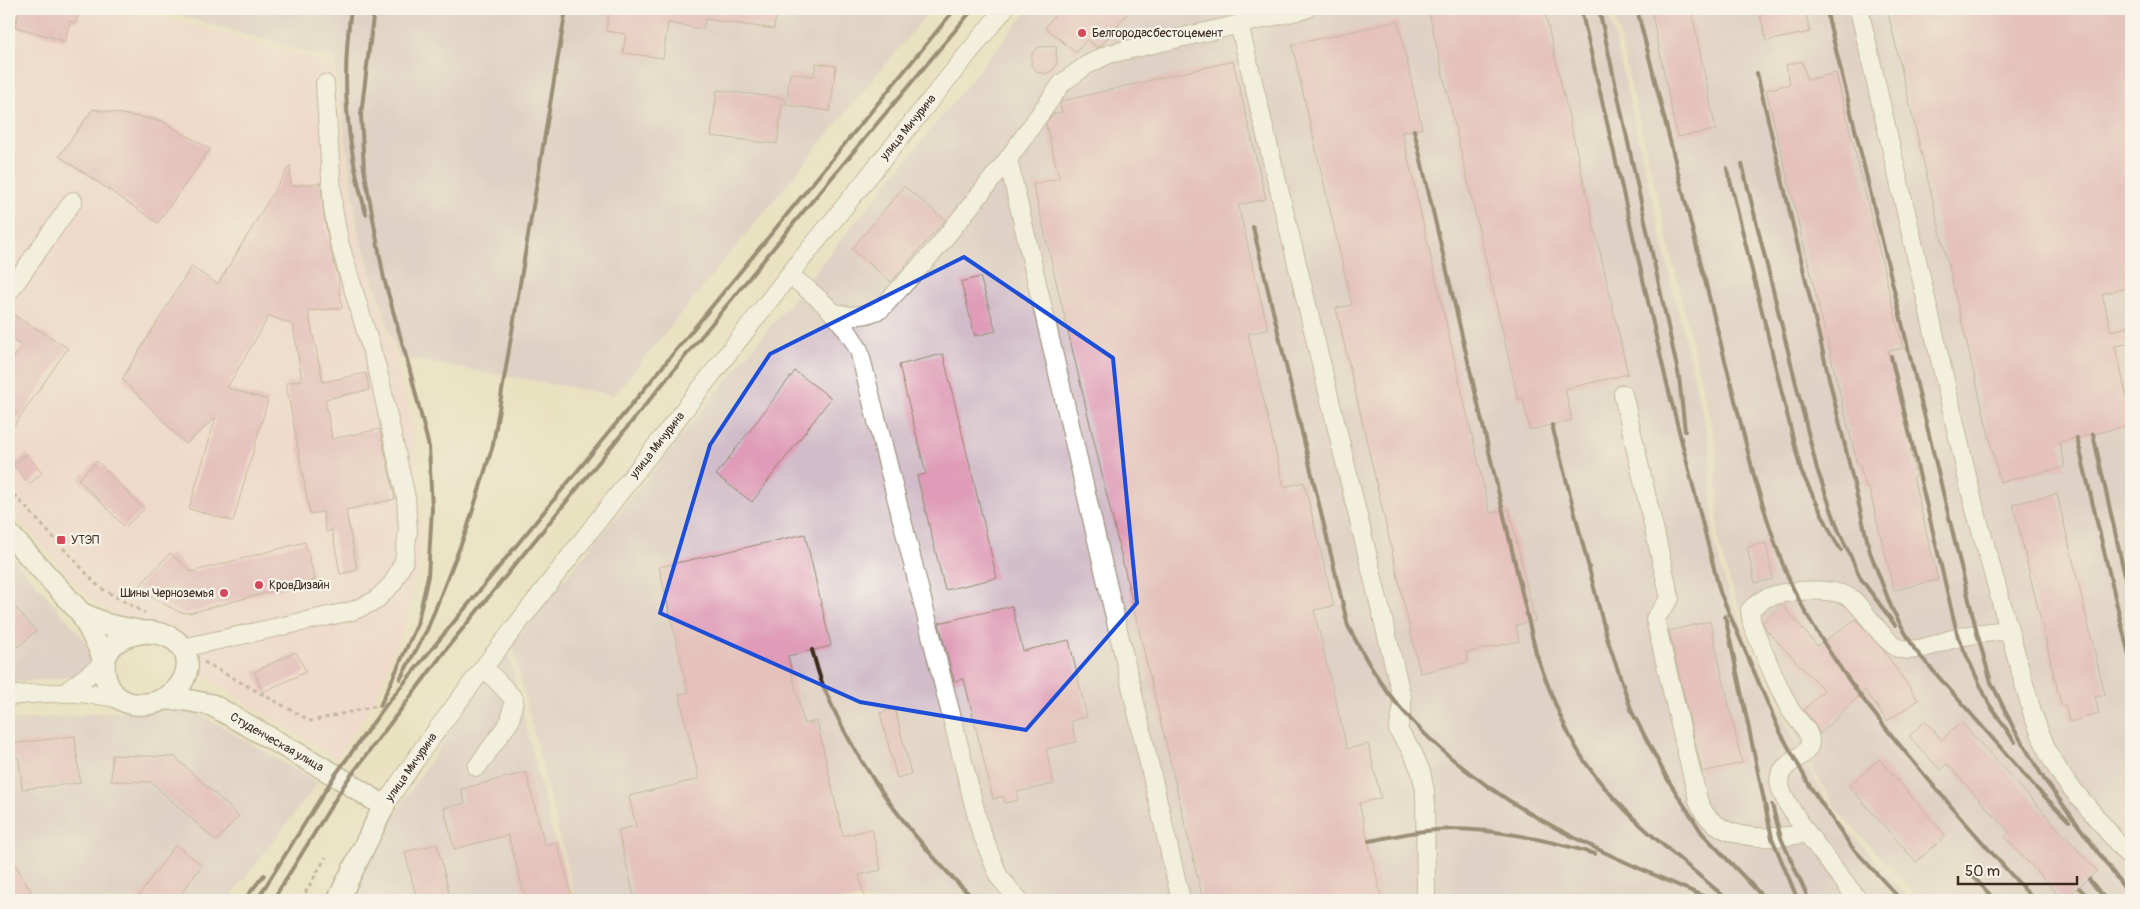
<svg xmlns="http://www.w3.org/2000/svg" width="2140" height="909" font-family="Pangolin,sans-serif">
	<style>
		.built { fill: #f6cfd7 }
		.industrial { fill: #d1bdc9 }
		.building { fill: #df9bb7 }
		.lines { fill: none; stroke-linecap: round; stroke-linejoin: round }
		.minor-casing { stroke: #928670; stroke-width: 20 }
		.major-casing { stroke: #928670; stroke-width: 24 }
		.path { stroke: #928670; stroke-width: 3; stroke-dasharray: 4 4; stroke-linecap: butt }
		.minor { stroke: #fff; stroke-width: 18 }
		.major { stroke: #fff; stroke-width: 21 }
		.rail { stroke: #3b2a1e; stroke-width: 4 }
		.marked { fill: none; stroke: #1d4ed8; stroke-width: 4; stroke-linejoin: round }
		.poi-dot { fill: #d1495b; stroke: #f7f3e8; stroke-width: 2 }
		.labels { text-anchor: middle; stroke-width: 4.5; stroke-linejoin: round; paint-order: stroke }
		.poi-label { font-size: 12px; fill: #3b2a1e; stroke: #f7f3e8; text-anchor: start }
		.street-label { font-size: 12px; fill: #3b2a1e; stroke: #f7f3e8 }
	</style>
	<rect width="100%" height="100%" fill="#f7f3e8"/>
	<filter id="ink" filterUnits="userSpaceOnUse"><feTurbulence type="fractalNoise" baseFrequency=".02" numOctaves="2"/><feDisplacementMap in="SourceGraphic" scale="10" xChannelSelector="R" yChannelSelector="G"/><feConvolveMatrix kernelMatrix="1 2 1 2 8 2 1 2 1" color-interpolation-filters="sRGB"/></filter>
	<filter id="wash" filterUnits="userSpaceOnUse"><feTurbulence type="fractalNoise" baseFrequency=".0096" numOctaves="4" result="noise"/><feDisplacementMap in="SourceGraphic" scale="20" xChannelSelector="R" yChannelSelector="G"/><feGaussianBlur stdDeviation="1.12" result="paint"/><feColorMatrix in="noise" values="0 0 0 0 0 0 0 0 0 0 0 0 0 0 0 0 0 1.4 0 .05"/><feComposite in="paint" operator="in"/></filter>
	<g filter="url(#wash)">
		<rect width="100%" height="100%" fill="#e9e2c1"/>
		<path class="built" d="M9,9h125l199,55 23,166 39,127 16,63 9,67 1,61 -13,69 -33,83 -39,58 -102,-63 -143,-95 -82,-91z"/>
		<path class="industrial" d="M156,9h775l-317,386 -216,-38 -40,-126 -23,-171z
			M1029,9h579l102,437 4,96 15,52 71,159 35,61 76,86h-1336l-63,-256z
			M1613,9h518v891h-210l-84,-89 -33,-57 -71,-161 -15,-51 -2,-98z
			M9,553l74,85 15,36 -89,9z
			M507,647l62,253h-220l43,-82z
			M170,707l23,3 125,73 -90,117h-219v-179z"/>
		<g id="blocks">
			<path class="building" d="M20,9h60l-4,14 -6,-2 -5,20 -50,-14z
				M609,9h168l-3,20 -69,-10 -2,10 -35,-6 -5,35 -40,-5 3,-19 -20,-3z
				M1060,9h71l-31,38 -2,1 -11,-9 -11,14 -31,-26z
				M1428,9h116l84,365 -63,15 7,31 -42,10 -7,-32 -5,1z
				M1651,9h40l25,121 -39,7z
				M1759,9h46l5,23 -44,9z
				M1887,9h244v278l-29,7 9,37 20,-5v17l-16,3 16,69v10l-72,17 6,25 -65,15z
				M1398,21l24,107 -20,4 88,381 19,-4 26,112 -19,4 3,16 -53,12 2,9 -48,11 -84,-365 16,-3 -60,-260z
				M1056,46l1,16 -4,8 -8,4 -8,-2 -6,-7 1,-12 7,-6z
				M1233,61l33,138 -28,6 30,124 -20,5 36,153 20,-5 30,124 -20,4 33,139 21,-5 13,54 -22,5 23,97h-179l-170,-716 26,-6 -13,-55 7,-9 9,-2 -2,-8 2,-3z
				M1802,61l5,19 29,-7 67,275 -15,3 24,99h-2l6,26 -3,1 25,103 -44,10 -25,-102h-3l-7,-25h-2l-91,-373 24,-6 -4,-19z
				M816,63l20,3 -6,45 -44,-6 4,-32 24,3z
				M717,90l66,8 -6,46 -66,-8z
				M93,109l69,12 48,28 -52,74 -99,-67z
				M290,165l1,21 30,-3 2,27 6,34 9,33 4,31 -34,3 15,71 43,-9 3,17 -44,9 7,40 48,-10 15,70 -49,11 11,60 -17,4 -8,-44 -6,2 -3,-20 -13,2 -24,-131 16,-3 -9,-55 -24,-9 -42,72 41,12 -35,121 -44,-12 27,-92 -30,27 -64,-65 69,-112 27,17z
				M904,186l41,34 -54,62 -39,-33z
				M980,277l16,54 -21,5 -14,-54z
				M9,312l59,36 -59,85v-69l13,-18 -13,-8z
				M943,354l54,224 -52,12 -28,-114 9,-2 -27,-109z
				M795,371l36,27 -79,104 -36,-27z
				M27,454l15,19 -13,11 -16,-19z
				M97,461l47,48 -19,18 -47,-48z
				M2057,494l48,201 -10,2 4,17 -30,8 -4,-17h-4l-48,-201z
				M805,534l26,112 -43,10 16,68 13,-3 26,115 29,-7 9,41 -22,5 6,25h-230l-17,-70 18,-4 -7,-30 70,-17 -20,-85 9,-2 -29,-125z
				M305,542l10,38 -126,33 -10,-1 -42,-23 33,-36 21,19z
				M1766,543l7,36 -18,4 -8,-36z
				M9,600l27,31 -18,16 -9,-11z
				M1782,604l35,42 39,-27 28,32 34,49 -31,21 -22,-31 -45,44 -6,-12 -10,-12 20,-20 -57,-59 -4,-9z
				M1012,606l11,45 46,-11 18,77 -16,4 5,21 -30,7 8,35 -37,8 1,8 -13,3 -2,-7 -10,3 -29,-120 -10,2 -15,-58z
				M1710,621l32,142 -40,9 -33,-141z
				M296,652l10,20 -43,20 -9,-20z
				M895,709l16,65 -14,4 -17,-65z
				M1925,721l17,19 19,-18 136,149 -34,29 -58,-63 5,-4 -63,-69 -7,6 -31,-34z
				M75,736l5,47 -58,6 -3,-31 -10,1v-15z
				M112,755l63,2 64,59 -23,25 -65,-59 -40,-1z
				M1879,759l67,77 -30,26 -67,-76z
				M526,772l19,73 12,-3 16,58h-47l-18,-65 -54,14 -10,-41 21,-5 -4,-14z
				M437,844l14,56h-34l-12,-48z
				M175,845l27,20 -25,35h-41z
				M9,854l27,46h-27z"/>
		</g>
	</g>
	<g filter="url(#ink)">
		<use href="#blocks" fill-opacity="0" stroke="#928670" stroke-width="1"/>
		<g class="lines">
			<g class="minor-casing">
				<path id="minor" d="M1859,9l114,493 60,213 15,38 16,26 67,80
					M1239,24l163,674v13l-4,19 14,21 9,21 4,19 1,109
					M789,275c31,23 51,40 70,75l121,479 19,48 20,23
					M9,292l64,-91
					M835,313l17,3 15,-2 14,-5 55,-60 72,-90
					M1623,394l47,204 -15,21 43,181c2,4 4,10 7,14 23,29 70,25 102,19l51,67
					M182,648l170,-37 23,-10 18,-18 11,-22 4,-30 -2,-33 -28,-127 -39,-129 -6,-34 -8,-124
					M67,691l36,-27
					M9,696c39,-4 76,-6 115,4
					M477,767l33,-46 4,-22 -30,-32
					M384,806l38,-56 62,-83 305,-392 215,-266
					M1807,833c-9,-14 -23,-31 -27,-47 -6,-25 30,-26 30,-45 0,-12 -15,-22 -20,-32 -15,-27 -26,-57 -38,-85l-2,-14c6,-6 13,-12 22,-14 19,-6 65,-10 81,4 14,12 32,45 48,49 20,4 40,-8 59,-12 16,-4 33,-5 49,-7
					M1181,900l-173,-741 54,-76 25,-18 22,-11 197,-45"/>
			</g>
			<g class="major-casing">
				<path id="major" d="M9,534l72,79 27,12 35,7
					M81,613l18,35 5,13
					M149,632c63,5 41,78 -15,72 -26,-3 -39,-37 -23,-57 9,-11 25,-14 38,-15z
					M163,699h18l31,6 123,70 49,31 -46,94"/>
			</g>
			<path class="path" d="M9,489l90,98 46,26
				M204,662l107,59 65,-15
				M301,900l25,-43"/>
			<use href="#minor" class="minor"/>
			<use href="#major" class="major"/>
			<path class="rail" d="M351,9c-10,73 -5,134 15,205
				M374,9l-13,106 3,54 20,110 25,88 20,80 3,62 -4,67 -11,49 -37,81
				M1581,9l85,371 54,212 59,138 32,58 40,58 50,54
				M1599,9l80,368 6,54
				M1637,9l118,471c12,37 22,75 39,110 33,67 80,125 128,182 37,44 74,86 112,128
				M1826,9l151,624 14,49 23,47 30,50 87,118
				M1757,73l113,479 22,57 23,41 122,139 32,32
				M1414,130l122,523c15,41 30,85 57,120 37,49 89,87 135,127
				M1742,164l75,305 21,60 23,50 34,46
				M1727,168l74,303 32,66 8,13
				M1253,227l95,399c16,30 33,61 56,86 84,95 195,139 308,188
				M1891,356l67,281 31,67 26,38
				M1552,425l55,213 25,74 36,68 34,53 64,67
				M2093,434l38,169
				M2077,438l54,226
				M1725,616l47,222 26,62
				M812,650c4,13 7,27 13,40 32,77 90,153 150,210
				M400,679l27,-49 40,-101 26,-84 73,-436
				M1772,805l9,33 28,62
				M1369,841c18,-3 37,-8 56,-10 51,-7 121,8 170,23
				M1969,872l26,28
				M2089,879l17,21
				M2079,888l12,12
				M244,900l20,-25
				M257,900l78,-125 51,-70 569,-696
				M273,900l73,-118 105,-139 347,-425 175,-209"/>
		</g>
	</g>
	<path d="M0 0H2140V909H0ZM964,257l149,101 24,245 -111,127 -166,-28 -200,-89 50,-168 60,-91z" fill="#e9e2c1" fill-opacity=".55" fill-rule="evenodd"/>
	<path class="marked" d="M964,257l149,101 24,245 -111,127 -166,-28 -200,-89 50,-168 60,-91z"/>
	<g class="poi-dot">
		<circle cx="1082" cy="33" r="5"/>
		<rect x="56" y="535" width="10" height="10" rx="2.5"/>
		<circle cx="259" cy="585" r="5"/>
		<circle cx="224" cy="593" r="5"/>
	</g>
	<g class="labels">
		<g class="poi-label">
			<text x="1092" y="37">Белгородасбестоцемент</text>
			<text x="71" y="544">УТЭП</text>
			<text x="269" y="589">КровДизайн</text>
			<text x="214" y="597" text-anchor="end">Шины Черноземья</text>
		</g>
		<g class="street-label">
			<text transform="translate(908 127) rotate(-51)" y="4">улица Мичурина</text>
			<text transform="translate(657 445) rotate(-52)" y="4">улица Мичурина</text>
			<text transform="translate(277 742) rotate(30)" y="4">Студенческая улица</text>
			<text transform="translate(411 767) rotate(-55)" y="4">улица Мичурина</text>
		</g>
	</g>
	<rect width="2140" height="909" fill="none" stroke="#f7f3e8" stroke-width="30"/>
	<path d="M1958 876v8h119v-8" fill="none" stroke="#3b2a1e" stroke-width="2.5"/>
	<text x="1965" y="876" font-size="15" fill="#3b2a1e" stroke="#f7f3e8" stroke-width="4" paint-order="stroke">50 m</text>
</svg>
